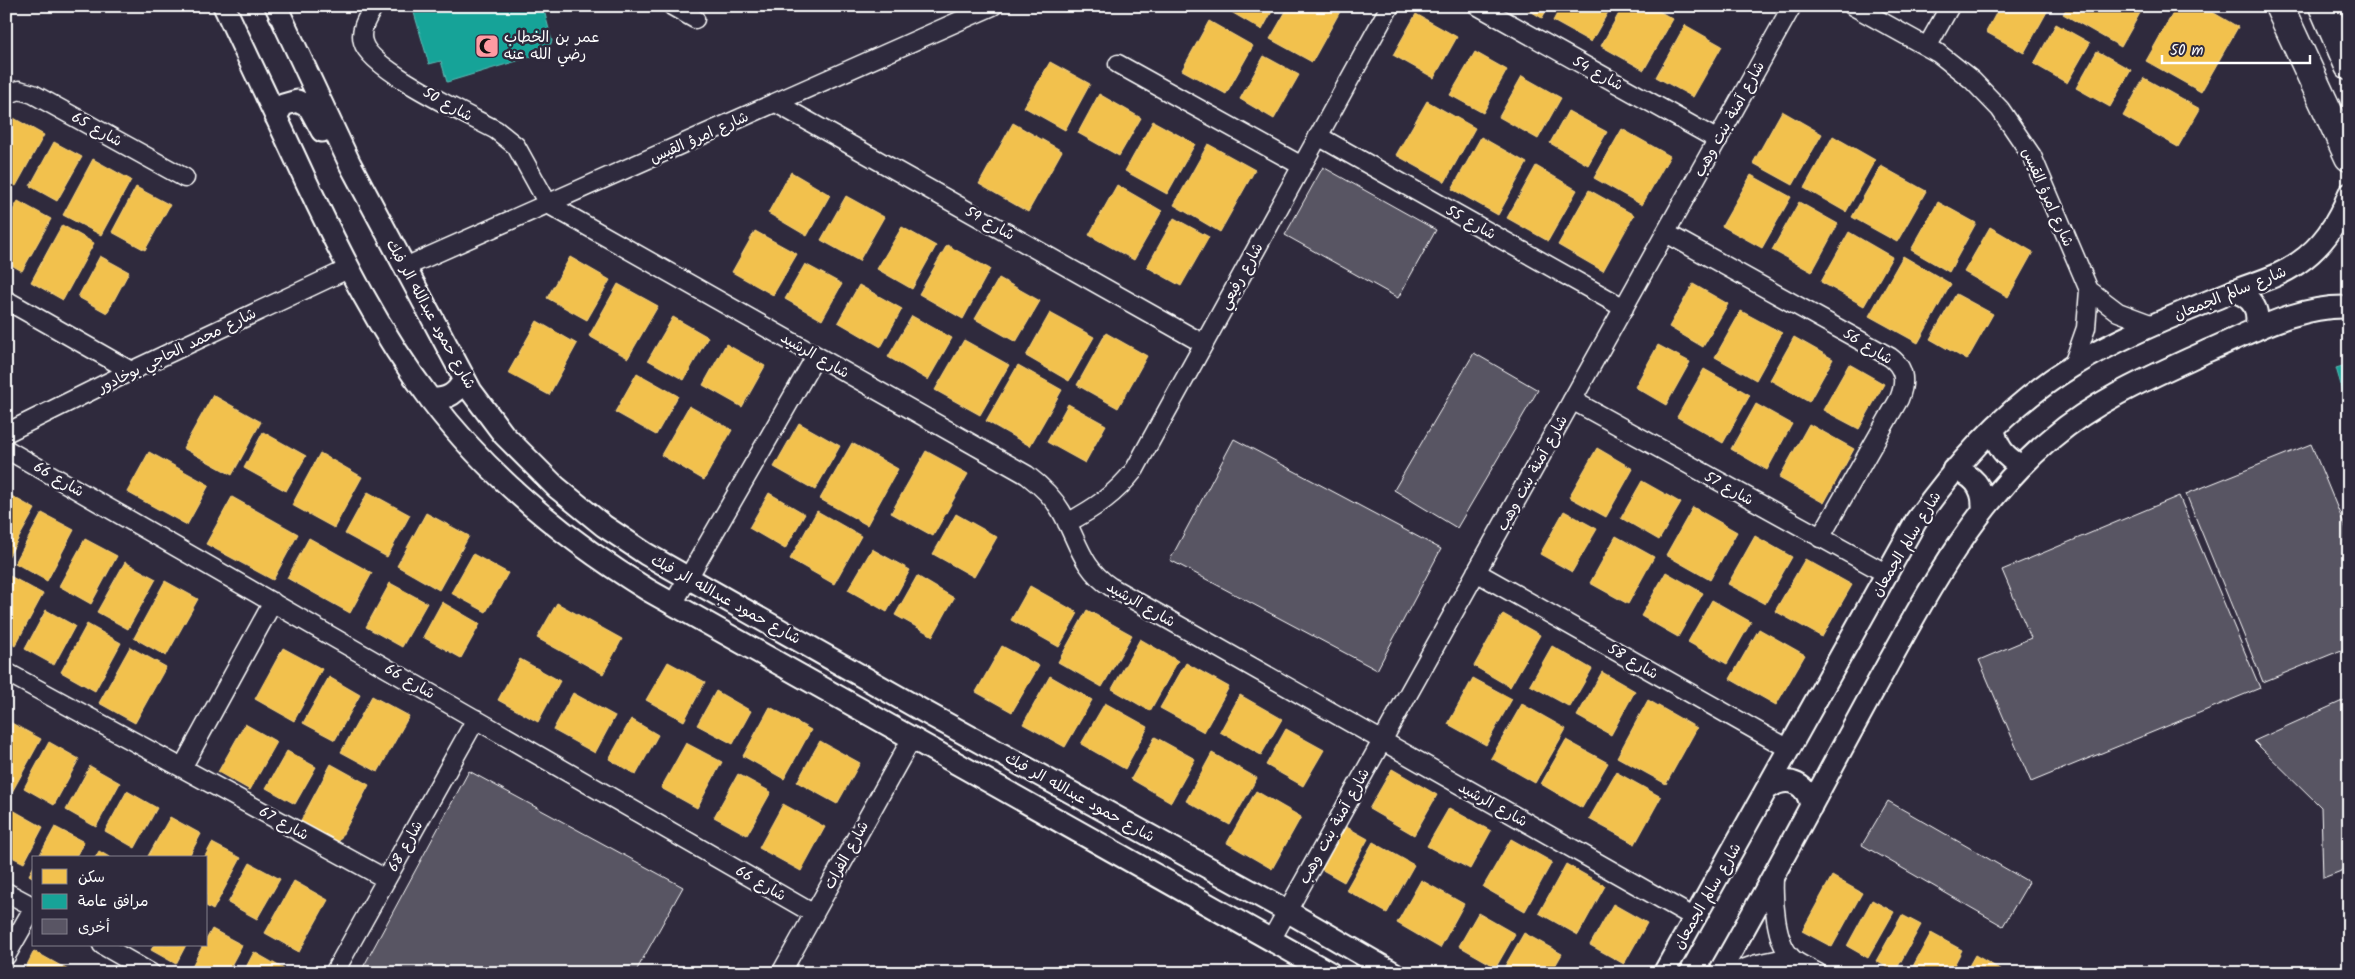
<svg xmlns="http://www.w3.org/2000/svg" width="2355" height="979" font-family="Kalam,'Playpen Sans Arabic',sans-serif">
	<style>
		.homes { fill: #f2c14e; stroke: #f6d483 }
		.public { fill: #17a398; stroke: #5dbfb7 }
		.building { fill: #595564; stroke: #fff }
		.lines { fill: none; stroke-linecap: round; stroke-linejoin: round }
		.minor-casing { stroke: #fff; stroke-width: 21 }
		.tertiary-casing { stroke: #fff; stroke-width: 25 }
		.primary-casing { stroke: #fff; stroke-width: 31 }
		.minor { stroke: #2f2a3d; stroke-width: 18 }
		.tertiary { stroke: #2f2a3d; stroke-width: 21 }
		.primary { stroke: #2f2a3d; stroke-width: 28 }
		.labels { text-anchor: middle; stroke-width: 5; stroke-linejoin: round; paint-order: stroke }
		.poi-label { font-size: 15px; fill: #fff; stroke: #2f2a3d; text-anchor: start }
		.street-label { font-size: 15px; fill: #fff; stroke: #2f2a3d }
	</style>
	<rect width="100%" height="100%" fill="#2f2a3d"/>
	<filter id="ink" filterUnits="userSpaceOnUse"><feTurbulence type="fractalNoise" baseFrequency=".02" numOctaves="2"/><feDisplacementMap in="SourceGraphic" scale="10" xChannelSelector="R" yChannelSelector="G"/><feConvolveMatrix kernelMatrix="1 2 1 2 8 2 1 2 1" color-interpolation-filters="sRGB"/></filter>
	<g filter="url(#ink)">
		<path class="homes" d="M1221,6h54l-13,24z
			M1289,6h49l4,2 -30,54 -42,-23z
			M1522,6h27l-7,12z
			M1561,6h49l1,1 -20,35 -38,-21z
			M1623,6h27l23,13 -29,51 -43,-24z
			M2000,6h43l5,4 -24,43 -38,-21z
			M2068,6h76l-23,41 -58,-33z
			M2177,6h25l36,21 -37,65 -55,-31z
			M1416,14l41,23 -23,41 -41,-23z
			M1209,21l44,25 -27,48 -44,-24z
			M2056,24l34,19 -23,40 -33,-19z
			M1685,25l37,21 -29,51 -37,-20z
			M2097,51l34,19 -21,37 -34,-19z
			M1475,52l32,18 -24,43 -33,-18z
			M1264,56l35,19 -25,44 -34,-20z
			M1050,62l40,22 -25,46 -41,-23z
			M1522,76l39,22 -23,41 -39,-22z
			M2144,78l56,31 -22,38 -55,-31z
			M1099,94l42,24 -22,38 -41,-23z
			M1427,101l48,27 -30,54 -49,-27z
			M1568,111l39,21 -19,33 -38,-22z
			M1782,111l40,23 -29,51 -40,-22z
			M10,116l34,19 -28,51 -10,-5v-58z
			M1153,121l42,23 -28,50 -42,-23z
			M1013,123l49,28 -34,61 -49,-28z
			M1622,129l48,27 -28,49 -48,-27z
			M1833,136l42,24 -29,52 -42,-24z
			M1481,137l46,26 -29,52 -46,-26z
			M54,142l28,15 -25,44 -27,-15z
			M1208,144l47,26 -35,62 -46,-27z
			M93,159l38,21 -30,55 -38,-20z
			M1536,166l41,24 -29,51 -41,-23z
			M1881,166l45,25 -29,51 -45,-25z
			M791,172l39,23 -23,41 -39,-23z
			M1751,175l40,22 -29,51 -40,-22z
			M1117,185l45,26 -28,49 -45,-25z
			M136,187l34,18 -25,45 -33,-18z
			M1589,190l45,25 -31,56 -45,-26z
			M846,196l38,21 -25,44 -38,-21z
			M18,201l33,18 -29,52 -16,-9v-40z
			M1799,202l39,22 -26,48 -40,-22z
			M1938,202l38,21 -27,49 -38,-22z
			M1174,218l35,19 -28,49 -34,-19z
			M62,225l32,18 -31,57 -32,-18z
			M902,227l34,19 -24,43 -35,-20z
			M1990,227l43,25 -25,45 -44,-25z
			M755,231l42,23 -24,41 -41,-23z
			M1849,232l43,25 -28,49 -43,-24z
			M947,245l43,24 -27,50 -44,-25z
			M100,256l29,16 -22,41 -29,-16z
			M1903,256l48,28 -33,59 -49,-27z
			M570,257l40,23 -23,40 -40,-22z
			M805,264l37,20 -20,36 -37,-21z
			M999,278l41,23 -24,41 -41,-23z
			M618,284l40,22 -30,52 -39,-22z
			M1693,284l35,20 -25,43 -34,-20z
			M859,285l43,24 -21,38 -43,-25z
			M1956,294l37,20 -26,46 -37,-21z
			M1741,311l41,22 -26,47 -41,-23z
			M1050,313l44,24 -25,44 -43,-25z
			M912,316l40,22 -24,42 -40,-23z
			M673,317l35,20 -24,43 -36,-20z
			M537,321l40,23 -28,51 -41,-22z
			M1106,333l41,23 -29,52 -41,-23z
			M1794,337l39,22 -24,43 -39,-22z
			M964,340l45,25 -29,50 -45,-25z
			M726,344l39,22 -23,41 -39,-22z
			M1658,345l32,17 -24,43 -31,-18z
			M1849,364l35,20 -25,45 -36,-19z
			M1018,365l44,25 -32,56 -44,-25z
			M1704,369l46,26 -27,48 -46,-26z
			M637,373l41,23 -22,39 -41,-23z
			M213,395l48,27 -29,53 -49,-27z
			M1068,404l38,21 -21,38 -38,-21z
			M1756,404l36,20 -25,46 -36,-21z
			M689,406l43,24 -28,50 -43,-25z
			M799,423l41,23 -25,44 -41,-23z
			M1809,424l45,25 -30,54 -45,-25z
			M263,432l43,24 -20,35 -42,-23z
			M852,443l46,26 -31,56 -47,-26z
			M1597,448l36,21 -27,48 -37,-20z
			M926,451l42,23 -35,62 -42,-23z
			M149,452l60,33 -22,40 -60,-33z
			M320,453l42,24 -28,51 -42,-23z
			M1642,481l39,22 -22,37 -38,-22z
			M368,492l42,23 -23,42 -42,-23z
			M6,493l29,16 -29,52z
			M769,493l36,21 -20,35 -36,-21z
			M232,497l66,37 -25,46 -67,-36z
			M1693,507l44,25 -27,48 -44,-25z
			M817,511l44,25 -27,48 -44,-25z
			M1564,511l33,18 -25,43 -32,-18z
			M42,513l32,17 -27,51 -32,-18z
			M426,513l43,23 -30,54 -42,-24z
			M956,514l41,23 -23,40 -41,-23z
			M1616,536l38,21 -26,47 -38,-21z
			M1755,536l37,21 -27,47 -37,-20z
			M309,538l63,35 -22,40 -63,-35z
			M85,539l32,17 -26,48 -32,-18z
			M872,549l38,21 -23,42 -39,-22z
			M473,554l35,19 -22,39 -35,-19z
			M1805,559l47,26 -30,52 -47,-26z
			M125,562l31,17 -28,50 -31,-17z
			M1666,572l37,21 -25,44 -37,-21z
			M10,576l33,18 -28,52 -9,-5v-57z
			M917,576l37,22 -21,38 -38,-21z
			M165,581l33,18 -32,57 -32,-18z
			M390,583l37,20 -25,44 -36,-20z
			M1030,586l48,27 -19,34 -48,-27z
			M1712,600l39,22 -24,42 -39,-22z
			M442,602l38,22 -19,34 -38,-21z
			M557,603l65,36 -19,35 -66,-36z
			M46,610l29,16 -21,39 -29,-16z
			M1087,610l45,25 -30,52 -44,-25z
			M1503,614l37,21 -30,52 -36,-21z
			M87,624l34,19 -26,48 -34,-19z
			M1759,629l46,26 -29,50 -46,-26z
			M1140,639l38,22 -28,50 -38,-22z
			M1002,646l37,20 -27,46 -36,-20z
			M1552,646l40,23 -22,38 -40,-22z
			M130,647l36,20 -31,56 -36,-20z
			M283,648l39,21 -28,52 -39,-22z
			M520,659l40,22 -22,41 -40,-22z
			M668,662l37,20 -21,39 -38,-21z
			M1186,663l43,24 -25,45 -44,-24z
			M1602,672l33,19 -24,44 -34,-19z
			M1050,676l42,24 -27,47 -42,-23z
			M329,677l31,18 -25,45 -32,-17z
			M1473,678l39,21 -26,46 -38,-21z
			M716,691l35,20 -18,33 -36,-19z
			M573,693l42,23 -20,37 -42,-23z
			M1240,695l42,24 -21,36 -41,-23z
			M372,696l37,20 -31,56 -37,-20z
			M1648,700l49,28 -31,56 -49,-27z
			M1105,703l43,24 -23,42 -44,-25z
			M1522,704l44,25 -31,54 -44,-25z
			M770,707l41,23 -27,49 -41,-23z
			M631,719l27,16 -22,40 -27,-16z
			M6,720l35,19 -29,53 -6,-2z
			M245,724l32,18 -27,48 -32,-18z
			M1286,729l38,21 -21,36 -37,-21z
			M1155,737l40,22 -24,43 -40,-23z
			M1566,740l42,23 -26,45 -41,-24z
			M820,741l40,22 -23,41 -40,-22z
			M49,742l30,17 -25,46 -30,-17z
			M686,743l36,19 -25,46 -36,-20z
			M287,751l29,16 -21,37 -29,-16z
			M1212,753l45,25 -27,47 -44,-24z
			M331,764l38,21 -31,58 -38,-21z
			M90,766l30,17 -24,44 -30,-17z
			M1392,769l45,26 -23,40 -45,-26z
			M1616,772l45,25 -26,47 -46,-25z
			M738,774l33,18 -24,43 -33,-18z
			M127,791l30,17 -22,40 -30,-17z
			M1256,791l45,26 -29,52 -45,-26z
			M783,804l42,23 -24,44 -42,-23z
			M1449,808l42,23 -21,38 -43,-23z
			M11,809l32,18 -19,36 -18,-9v-35z
			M170,817l31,17 -13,24h-36l-4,-2z
			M1343,825l25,14 -24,43 -25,-14z
			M55,827l29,15 -9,16h-37z
			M1511,839l41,23 -27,49 -42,-24z
			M1373,842l41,23 -27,48 -41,-23z
			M212,843l29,15 -28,52 -7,-4v-48h-2z
			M99,851l12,7h-16z
			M250,863l30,16 -23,40 -29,-16z
			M1566,864l39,22 -27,49 -39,-22z
			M34,866v12l-5,-3z
			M1832,876l30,17 -30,54 -30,-16z
			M1421,880l43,24 -24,44 -43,-25z
			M294,881l34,19 -29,52 -34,-19z
			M1872,900l22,12 -26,46 -21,-12z
			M1613,904l34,19 -23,41 -34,-19z
			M1478,913l37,21 -19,33 -37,-21z
			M1902,915l19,10 -26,47 -19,-11z
			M212,929l30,16 -15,28h-37l-1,-1 14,-27h3v-5z
			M1524,933l38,21 -11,19h-50z
			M1931,933l31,17 -12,23h-33l-6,-3z
			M154,945h32l-10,19 -25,-14z
			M34,951l36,20 -1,2h-46z
			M254,952l30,17 -3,4h-38z
			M1975,955l28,16v2h-38z"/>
		<path class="public" d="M412,6h131l9,35 -5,11 -100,30 -6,-21 -12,3z
			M2349,364v40l-2,1 -11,-37z"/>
		<path class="building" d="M1323,167l113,63 -38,68 -113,-63z
			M1474,353l64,37 -81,138 -63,-38z
			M1234,439l207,110 -64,121 -207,-110z
			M2311,444l38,92v111l-86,35 -77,-188z
			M2179,496l81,192 -229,94 -52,-122 52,-22 -29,-68z
			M2349,698v170l-26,10 -2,-71 -67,-66z
			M469,771l214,116 -48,86h-275z
			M1888,801l141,81 -26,44 -141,-81z"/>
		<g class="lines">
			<g class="minor-casing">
				<path id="minor" d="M374,6c-6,11 -15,23 -11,36 7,28 105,73 133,88l20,16 32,58 479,271c13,10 26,22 34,36 17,29 20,57 50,76l584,331
					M672,6l23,13
					M1478,6l240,134
					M1853,6l85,47 34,27 28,29 32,47 57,134 -3,38 -13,37
					M1927,47l23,-41
					M1118,64l184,102
					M6,95l13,-5 14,4 152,84
					M776,103l428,241
					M1318,136l306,172
					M1666,233l224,124c15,11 16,25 9,42l-79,139
					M405,267l588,-261
					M2089,290l29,22 35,13
					M6,300l125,71
					M1572,400l315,174
					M6,433l125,-62 217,-102
					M6,449l808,465
					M1067,523c28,-15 49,-29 68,-54l255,-463
					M1476,572l313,177
					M673,604l143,-248
					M6,672l380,207
					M182,768l91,-166
					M1774,878c-1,21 1,63 17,79 6,7 19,11 27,16
					M6,892l28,15
					M1271,940l521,-934
					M102,945l49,28
					M6,956l28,-49
					M334,973l142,-254
					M781,973l131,-235
					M1732,973l25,-9 34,-7"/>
			</g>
			<g class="tertiary-casing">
				<path id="tertiary" d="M224,6c27,58 55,116 82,175 36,76 73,151 125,219 59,78 134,139 217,190l682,383
					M276,6l74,158 121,227 33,44 52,52 48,39 42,28 279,158 362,199 107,62
					M276,117l7,-12 14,-4 12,6 13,24
					M2233,291c20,6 28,20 22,39
					M430,399c17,1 27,-5 34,-20
					M1994,428c2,18 11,30 28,38
					M1953,470c20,4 31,17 30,38
					M1770,787c19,-12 38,-3 41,20
					M1664,973l252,-452c42,-60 92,-115 155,-154 49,-30 105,-52 158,-74 24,-10 48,-15 69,-30 25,-17 41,-42 51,-69
					M1719,973c53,-92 102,-187 153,-280 51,-92 98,-186 180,-255 46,-39 101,-62 155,-87 45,-19 91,-46 142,-44"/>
			</g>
			<g class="primary-casing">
				<path id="primary" d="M2279,6l70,151
					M2323,6l26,60"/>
			</g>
			<use href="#minor" class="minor"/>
			<use href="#tertiary" class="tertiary"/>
			<use href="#primary" class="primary"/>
		</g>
	</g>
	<defs>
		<g id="mosque-square" transform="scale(1.25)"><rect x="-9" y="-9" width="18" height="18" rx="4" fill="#ff9aa2" stroke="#2f2a3d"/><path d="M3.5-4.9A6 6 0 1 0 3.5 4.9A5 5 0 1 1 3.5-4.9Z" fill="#111"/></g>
	</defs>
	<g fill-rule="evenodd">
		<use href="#mosque-square" x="487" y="46"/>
	</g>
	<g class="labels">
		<g class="poi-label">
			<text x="504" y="42">عمر بن الخطاب<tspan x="504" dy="17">رضي الله عنه</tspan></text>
		</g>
		<g class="street-label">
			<text transform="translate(1598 73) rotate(29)" y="5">شارع 54</text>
			<text transform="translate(448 104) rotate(29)" y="5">شارع 50</text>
			<text transform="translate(1729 119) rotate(-61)" y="5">شارع آمنة بنت وهب</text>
			<text transform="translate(97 129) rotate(29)" y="5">شارع 65</text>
			<text transform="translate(699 137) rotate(-24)" y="5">شارع امرؤ القيس</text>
			<text transform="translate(2048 197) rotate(66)" y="5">شارع امرؤ القيس</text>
			<text transform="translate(1471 222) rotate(29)" y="5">شارع 55</text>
			<text transform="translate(990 223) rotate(29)" y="5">شارع 59</text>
			<text transform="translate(1241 276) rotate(-61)" y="5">شارع رفيعي</text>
			<text transform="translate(2230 293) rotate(-22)" y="5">شارع سالم الجمعان</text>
			<text transform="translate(431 314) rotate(61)" y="5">شارع حمود عبدالله الر فبك</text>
			<text transform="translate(1868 346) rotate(31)" y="5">شارع 56</text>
			<text transform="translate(177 350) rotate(-26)" y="5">شارع محمد الحاجي بوخادور</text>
			<text transform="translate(815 355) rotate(30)" y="5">شارع الرشيد</text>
			<text transform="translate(1532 473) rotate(-61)" y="5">شارع آمنة بنت وهب</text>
			<text transform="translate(59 479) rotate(30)" y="5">شارع 66</text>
			<text transform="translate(1729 488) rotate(29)" y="5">شارع 57</text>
			<text transform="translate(1906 544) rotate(-59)" y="5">شارع سالم الجمعان</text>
			<text transform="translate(726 599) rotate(29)" y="5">شارع حمود عبدالله الر فبك</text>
			<text transform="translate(1141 604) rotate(30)" y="5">شارع الرشيد</text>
			<text transform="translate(1633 661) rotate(30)" y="5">شارع 58</text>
			<text transform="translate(410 681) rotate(30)" y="5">شارع 66</text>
			<text transform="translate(1080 797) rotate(29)" y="5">شارع حمود عبدالله الر فبك</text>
			<text transform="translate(1493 804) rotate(29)" y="5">شارع الرشيد</text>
			<text transform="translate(284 823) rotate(29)" y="5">شارع 67</text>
			<text transform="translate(1334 826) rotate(-61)" y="5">شارع آمنة بنت وهب</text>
			<text transform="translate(405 846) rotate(-61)" y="5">شارع 68</text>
			<text transform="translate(846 855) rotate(-61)" y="5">شارع الفرات</text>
			<text transform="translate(761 883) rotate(30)" y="5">شارع 66</text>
			<text transform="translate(1707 896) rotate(-60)" y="5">شارع سالم الجمعان</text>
		</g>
	</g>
	<rect width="2355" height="979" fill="none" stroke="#2f2a3d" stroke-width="25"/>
	<rect x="12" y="12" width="2330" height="954" fill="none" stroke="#fff" stroke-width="2" filter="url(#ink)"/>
	<rect x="32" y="856" width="175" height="90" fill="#2f2a3d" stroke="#827f8b"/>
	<rect x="42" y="869" width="25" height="15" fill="#f2c14e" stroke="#827f8b"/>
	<text x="78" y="882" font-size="15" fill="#ffffff">سكن</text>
	<rect x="42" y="894" width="25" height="15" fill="#17a398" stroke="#827f8b"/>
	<text x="78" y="906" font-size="15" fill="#ffffff">مرافق عامة</text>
	<rect x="42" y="919" width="25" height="15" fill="#595564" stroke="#827f8b"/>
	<text x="78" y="932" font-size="15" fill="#ffffff">أخرى</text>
	<path d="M2162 55v8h148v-8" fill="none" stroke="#ffffff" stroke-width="2.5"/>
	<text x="2170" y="55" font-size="15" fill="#ffffff" stroke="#2f2a3d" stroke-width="4" paint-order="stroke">50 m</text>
</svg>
